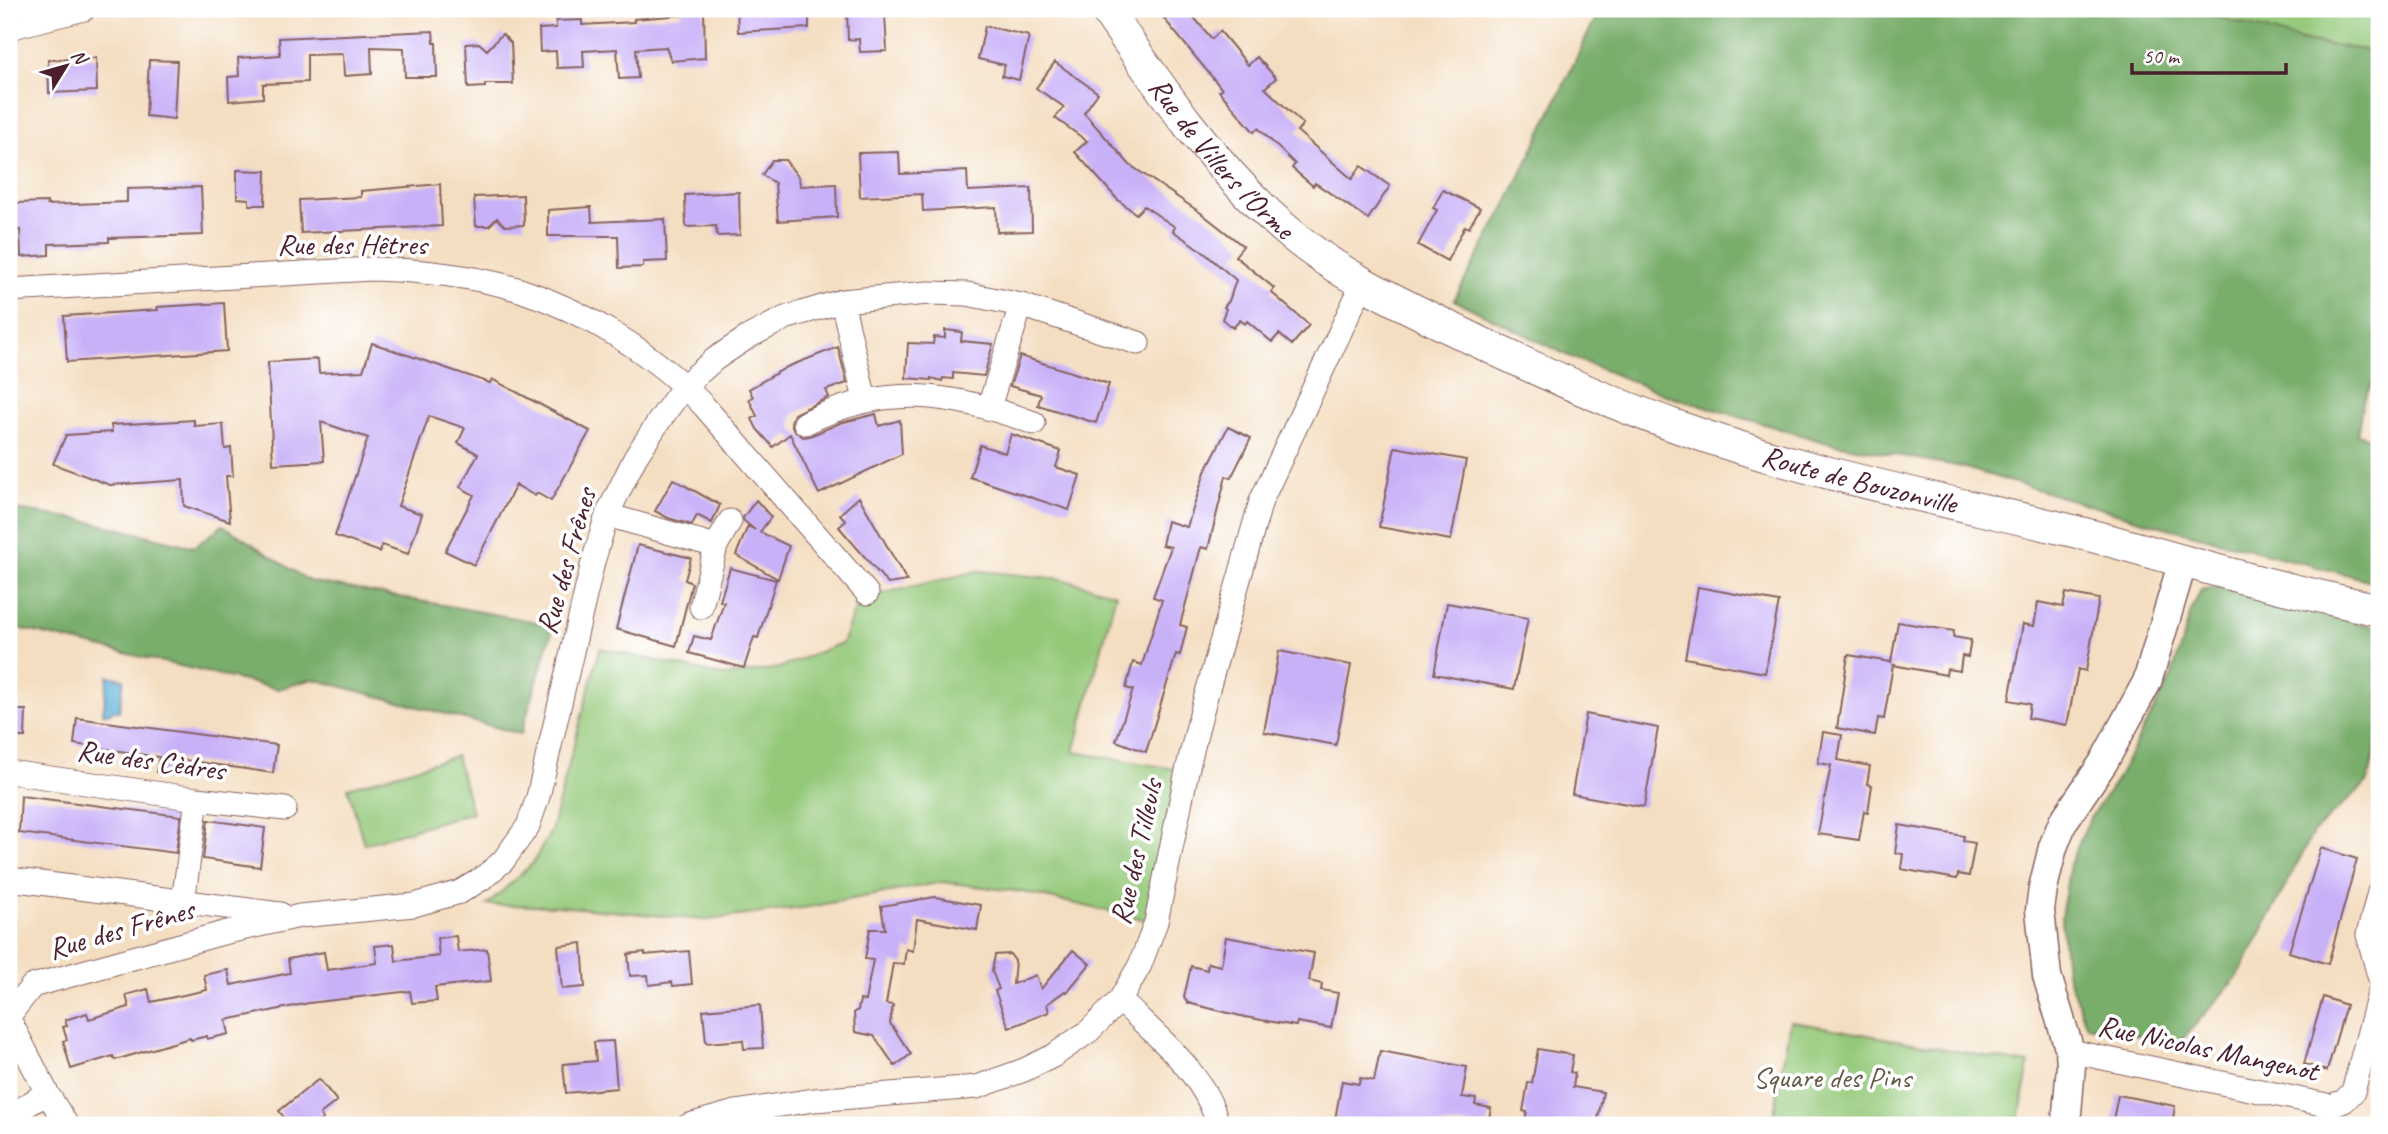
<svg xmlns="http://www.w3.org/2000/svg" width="2388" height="1134" font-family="Caveat,sans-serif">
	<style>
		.green { fill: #95c97a; stroke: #707452; stroke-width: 2 }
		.forest { fill: #78ad6a; stroke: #61664a; stroke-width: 2 }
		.water { fill: #5ab0d7; stroke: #526881; stroke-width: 2 }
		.building { fill: #c9b1f8 }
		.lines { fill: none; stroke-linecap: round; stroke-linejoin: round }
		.minor-casing { stroke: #866260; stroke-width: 25 }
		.tertiary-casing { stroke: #866260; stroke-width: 31 }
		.secondary-casing { stroke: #866260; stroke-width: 34 }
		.minor { stroke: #fff; stroke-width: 23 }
		.tertiary { stroke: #fff; stroke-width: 28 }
		.secondary { stroke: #fff; stroke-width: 32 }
		.labels { text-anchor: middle; stroke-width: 7; stroke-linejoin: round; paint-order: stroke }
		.street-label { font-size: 30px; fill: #4a1f2b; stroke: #fff }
		.park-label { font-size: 30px; fill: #645a47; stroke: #fff }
	</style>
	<rect width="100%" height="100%" fill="#fff"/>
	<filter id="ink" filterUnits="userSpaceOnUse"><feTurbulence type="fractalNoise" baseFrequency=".0143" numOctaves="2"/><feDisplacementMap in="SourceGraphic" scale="14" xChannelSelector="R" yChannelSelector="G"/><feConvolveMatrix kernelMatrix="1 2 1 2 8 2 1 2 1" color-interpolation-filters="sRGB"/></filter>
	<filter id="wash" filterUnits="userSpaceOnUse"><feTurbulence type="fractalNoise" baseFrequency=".00686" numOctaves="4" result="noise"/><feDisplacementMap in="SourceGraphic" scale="28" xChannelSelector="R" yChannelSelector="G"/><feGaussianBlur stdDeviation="1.57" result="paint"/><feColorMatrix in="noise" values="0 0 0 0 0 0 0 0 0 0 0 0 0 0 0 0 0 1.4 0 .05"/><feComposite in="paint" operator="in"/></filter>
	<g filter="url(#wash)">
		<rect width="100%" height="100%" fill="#f4dec1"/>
		<path class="green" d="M2188,9h191v43l-70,-10z
			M978,571l84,8 54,15 -42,158 113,19 -31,151 -133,-30 -80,-10 -134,25 -103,13 -148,-14 -71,-1 46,-42 18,-32 49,-183 124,28 55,-8 63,-25 17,-44z
			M456,756l16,56 -108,32 -16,-56z
			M1790,1021l239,43 -11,61h-246z"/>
		<path class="forest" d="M1600,9h588l121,33 70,10v318l-16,32 -6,32 22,7v142l-226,-59 -191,-57 -138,-25 -155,-46 -98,-39 -117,-57 53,-97z
			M9,509l74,11 111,27 29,-22 86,56 245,44 -33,109 -208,-55 -35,10 -269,-63z
			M2217,587l162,41v107l-11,47 -54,49 -75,144 -59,67 -93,-16 -21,-53 -5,-56 9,-53 20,-46 26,-37 56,-106 20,-67 9,-18z"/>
		<path class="water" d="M108,676l16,3 -5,32 -6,-1 -4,4 -6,-1z"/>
		<g id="blocks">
			<path class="building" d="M681,9h23l1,49 -34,3 -5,-14 -30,2 2,29 -19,1 -2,-30 -34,2 1,16 -27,1 -1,-17 -16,1 -1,-23 17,-1v-7l26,-1v5l52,-3v-3l48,-4z
				M737,9h72v19l-71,4z
				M847,9h16l1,6 21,-1 2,37 -27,1 -1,-13 -11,1z
				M1156,9h31l25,30 8,-8 28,34 9,-8 19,21 -11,10 38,36 -6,7 55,48 9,-13 29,20 -22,33 -53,-36 -2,3 -21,-18 3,-4 -37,-36 -4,4 -35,-41 3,-2z
				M985,26l44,10 -10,44 -17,-4 3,-11 -27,-6z
				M433,31l1,12h2l1,34h-32l-1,-29 -33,-1 1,27 -28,2 -1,-22 -36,1v27l-44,2v14l-34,3 -1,-24 11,-1 -1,-18 42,-3 -1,-17z
				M502,34l9,9 2,41h-28v3l-17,1 -2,-44 13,-1 8,7z
				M96,58l1,33 -48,2 -1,-33z
				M149,60l28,1 -3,58 -28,-3z
				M1055,62l43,31 -14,20 46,52 71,48 42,33 -8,10 39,32 -3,4 38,33 -17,20 -13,-11 -7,8 -25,-21 -2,3 -5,-4 -7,8 -11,-9 4,-10 -2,-2 5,-6 7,-21 -34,-29 -29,-20 2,-4 -31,-21 -8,8 -19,-15 -42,-47 12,-11 -32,-23 9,-11 -28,-19z
				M899,152l1,22 67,-3 1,20 63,-3 1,43 -35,1 -1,-25 -73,4 -1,-17 -62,3 -2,-44z
				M772,160h13l14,18 1,8 36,-2 1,33 -59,4 -3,-38 -13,-8z
				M237,170l29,1 -1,34h-16v-6l-12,-1z
				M440,184l2,42 -141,7 -2,-33 62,-3v-6z
				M201,187l2,48 -94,3v4l-60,2v11l-28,2 -1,-27h-5l-1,-27 33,-1v3l80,-3v-13z
				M1443,190l37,18 -11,20 -4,-2 -18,35 -29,-16 19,-35 -4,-2z
				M739,192l1,43 -23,1 -1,-10 -30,1 -1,-32z
				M523,195l1,30 -19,1 -8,-8 -8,8h-13l-2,-29z
				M591,207l1,15 73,-3 2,42 -24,1v5l-24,1 -1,-32h-70v-26z
				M224,303l3,48 -160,11 -3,-46 94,-6 -1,-3z
				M945,330l17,2 -1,9 32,3 -9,32 -31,-3v6l-10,-1 -1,3 -11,-3v2l-25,-2 2,-35 25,1 1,-7 11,1z
				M372,343l118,40 2,-4 98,52 -39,70 -14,-8 -2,3 -19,-11 -42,80 -29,-14 29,-56 -14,-8 18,-33 -20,-11 7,-15 -36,-12 -31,90 24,8 -14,40 -26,-9 -2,7 -45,-16 33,-98 -47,-16 3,39 -51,3 -5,-102 50,-3 1,14 44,-2z
				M838,347l9,36 -21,7 3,7 -35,17 -3,8 2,7 10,8 7,-1 30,-13 36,-9 3,12 21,-6 2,34 -83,40 -29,-60 -17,13 -16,-18 -5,-10 5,-3 -8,-17 4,-2 -4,-8 38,-22z
				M1020,356l89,28 -13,39 -58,-18 3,-10 -31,-9z
				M194,420v6l29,-2 2,25 6,-1 2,28h-7l4,45 -46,-15 -1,-26 -73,5 -57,-21 13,-29 46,-3 -1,-7z
				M1228,427l23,11 -20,40 -5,-2 -18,73 -7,-2 -21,78 7,2 -7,28 -4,-1 -30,98 -30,-11 17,-51 -7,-2 7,-26 9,3 20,-65 -9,-3 18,-50 -9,-2 5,-24 20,6 18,-55z
				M1011,434l50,17 -5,16 24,8 -11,35 -99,-33 10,-32 25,8z
				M1395,447l71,13 -15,80 -72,-13z
				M673,479l47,26 -8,18 -15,-8 -5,10 -24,-7 -13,-7z
				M859,497l48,84 -19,3 -49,-57 7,-6 -6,-7z
				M756,500l15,17 -11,15 29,14 -11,33 -42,-24 12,-29 7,4 -11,-9 -1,-3z
				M638,545l53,13 -6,22 7,3 -16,63 -60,-17z
				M730,568l46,12 -18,58 -4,-1 -10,31 -55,-15 5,-17 17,4 13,-38 -4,-1z
				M1698,587l81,15 -14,71 -80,-15z
				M2066,593l33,6 -13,72 -8,-2 -11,56 -39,-7 2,-14 -21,-4 14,-76 11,2 4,-24 25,5z
				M1447,603l81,15 -14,71 -80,-15z
				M1898,622l56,9 -1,6 18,3 -3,17 -6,-1 -2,15 -13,-2 -1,6 -53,-10 -9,54 -6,-1 -3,17 -38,-7 11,-73 43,7z
				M1279,651l72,14 -15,80 -72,-13z
				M9,710h17l-1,27h-16z
				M1586,714l72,14 -14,79 -72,-13z
				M77,718l200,27 -4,28 -96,-14 -2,16 -19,-3 3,-15 -85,-13z
				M1823,732l19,3 -4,25 32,6 -3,18 5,1 -4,27 -4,-1 -5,29 -41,-6 13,-69 -13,-2z
				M21,796l160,20 -5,37 -157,-20z
				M208,820l57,8 -5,39 -57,-8z
				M1899,825l65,11 -1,5 12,2 -6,33 -11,-2 -1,5 -56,-10 2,-15 -8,-1z
				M2321,848l36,11 -29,105 -39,-12z
				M935,897l46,8 -4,25 -60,-11 -4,32 -7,-2 -2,15 -11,-1 -7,41 7,1 -3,18 21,31 -16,12 -21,-30 -19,-4 -1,-20 4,-2 2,-10 5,1 8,-41 -8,-1 5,-30h15l-4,-23z
				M456,936l2,16 29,-3 4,32 -56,6 2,14 -25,2 -2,-12 -101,12 -83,17 3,14 -22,5v-3l-16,4 -1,-2 -75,22 -2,-4 -42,13 -8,-28 4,-1 -4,-13 4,-1 -2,-6 22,-7 2,6 40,-12 -3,-12 22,-6 3,13 56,-12 -3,-15 9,-2 15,-3 3,15 59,-12 -2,-14 36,-7 3,18 50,-7 -2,-17 19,-2 2,17 43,-5 -2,-18z
				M1226,937l88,16 -5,28 13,3 -1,6 17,3 -7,35 -34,-6 -1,4 -51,-9 -57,-14 -4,-6 7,-31 16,4 1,-7 13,3z
				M582,943l3,44 -23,2 -4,-43z
				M1073,950l17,14 -23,28 -2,-1 -18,13 2,8 -40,16 -14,-37 4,-2 -7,-18 3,-16 15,-1 5,7 -2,23 23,-9 5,14z
				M689,951l3,33 -19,2 -1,-4 -23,3 -1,-10 -18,1 -2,-22 17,-2v3z
				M2323,997l23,8 -19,66 -23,-7z
				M760,1005l3,43 -19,1 -1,-9 -37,3 -3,-33z
				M613,1041l4,47 -51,5 -3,-29 33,-3 -2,-19z
				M1538,1049l35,6 -3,17 5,1 -2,14 30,5 -6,33h-73l3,-13 -4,-1 5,-28h4z
				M1380,1051l87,16 -5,30 14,2 -1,6 16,3 -3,17h-154l8,-44 17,3 1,-6 14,3z
				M319,1079l18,22 -17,13 3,5 -8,6h-25l-11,-14z
				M2118,1095l57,11 -3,19h-60z"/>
		</g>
	</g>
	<g filter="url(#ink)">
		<use href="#blocks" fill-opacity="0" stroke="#866260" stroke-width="2"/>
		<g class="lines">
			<g class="minor-casing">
				<path id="minor" d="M9,28l75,-19
					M9,290l363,-21c45,1 104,7 148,21 67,22 135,64 184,116l163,187
					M842,301l23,99
					M989,407l32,-102
					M805,423c82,-41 146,-30 229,0
					M607,515l109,31
					M701,607l15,-61 14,-25
					M9,772l188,27 88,10
					M9,879l271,35
					M2379,892l-11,43 11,41
					M183,902l14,-103
					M1120,1000c36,36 85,73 98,125
					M9,1016l23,-30 191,-53 77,-17 114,-11 46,-13 23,-14 20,-17 25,-35 10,-29 55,-235 14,-47 28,-57 22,-34 27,-38 31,-27 33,-22 37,-19 57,-17 86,-8 39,1 54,11 117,38
					M9,1019l38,74 20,32
					M2070,1051l261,55 13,-5 9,-9 26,-98
					M16,1112l31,-19
					M689,1125l46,-13 79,-12 163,-13 47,-17 29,-14 36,-25 31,-31 20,-35 16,-43 31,-151 14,-57 60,-213 102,-218"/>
			</g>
			<g class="tertiary-casing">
				<path id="tertiary" d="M2066,1125l5,-59 -1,-15 -23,-75 -7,-66 3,-22 10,-41 10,-25 40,-59 44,-81 36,-121"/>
			</g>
			<g class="secondary-casing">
				<g id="secondary">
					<path id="s1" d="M1106,9c53,78 108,158 179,220 55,48 123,78 188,110 68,33 137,64 208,89 126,45 258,71 388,102 56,14 112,31 168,46 47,13 95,23 142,34"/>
				</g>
			</g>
			<use href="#minor" class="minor"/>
			<use href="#tertiary" class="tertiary"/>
			<use href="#secondary" class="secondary"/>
		</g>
	</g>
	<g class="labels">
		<g class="street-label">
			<text dy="10" stroke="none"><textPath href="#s1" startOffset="189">Rue de Villers l'Orme</textPath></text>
			<text x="352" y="254">Rue des Hêtres</text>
			<text dy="10" stroke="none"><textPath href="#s1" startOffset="915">Route de Bouzonville</textPath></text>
			<text transform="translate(566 561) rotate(-74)" y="10">Rue des Frênes</text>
			<text transform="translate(151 760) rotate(8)" y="10">Rue des Cèdres</text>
			<text transform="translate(1136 852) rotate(-77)" y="10">Rue des Tilleuls</text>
			<text transform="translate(121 929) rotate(-16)" y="10">Rue des Frênes</text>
			<text transform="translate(2208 1048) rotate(12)" y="10">Rue Nicolas Mangenot</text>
		</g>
		<g class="park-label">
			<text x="1832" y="1087">Square des Pins</text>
		</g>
	</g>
	<rect width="2388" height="1134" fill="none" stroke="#fff" stroke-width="35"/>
	<g transform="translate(66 66) rotate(53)" stroke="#ffffff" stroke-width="5" paint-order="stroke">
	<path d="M0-5L12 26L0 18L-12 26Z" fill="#4a1f2b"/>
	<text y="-10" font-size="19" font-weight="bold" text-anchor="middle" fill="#4a1f2b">N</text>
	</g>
	<path d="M2132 63v10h154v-10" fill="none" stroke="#4a1f2b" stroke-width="3.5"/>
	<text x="2143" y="63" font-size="21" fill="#4a1f2b" stroke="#ffffff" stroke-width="5" paint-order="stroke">50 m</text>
</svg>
